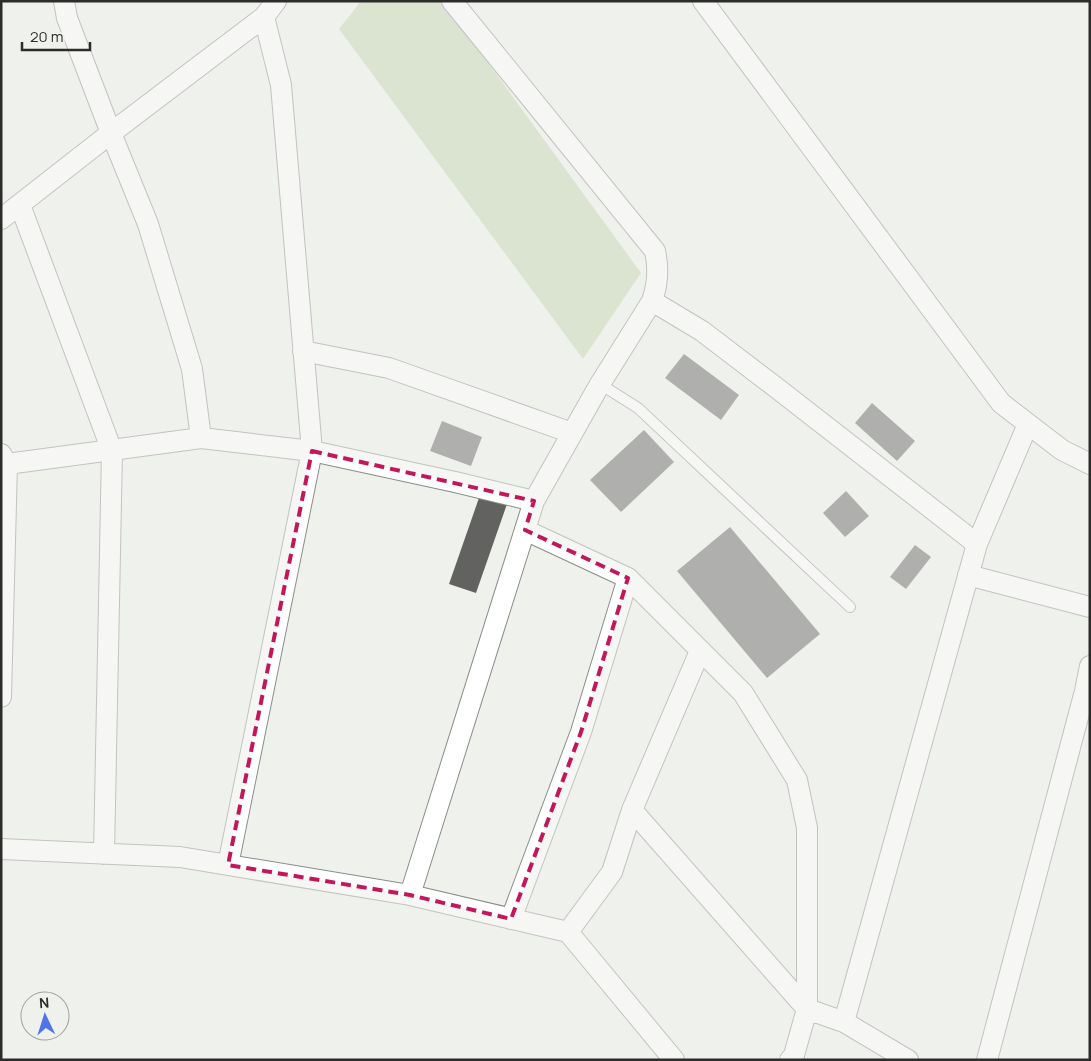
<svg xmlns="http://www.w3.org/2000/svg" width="1091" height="1061" font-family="Manrope,sans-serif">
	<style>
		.green { fill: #c4d6ae }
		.building { fill: #626361 }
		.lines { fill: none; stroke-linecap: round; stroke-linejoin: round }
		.service-casing { stroke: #8b8d8a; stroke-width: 12 }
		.minor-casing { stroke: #8b8d8a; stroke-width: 22 }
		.service { stroke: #fff; stroke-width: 10 }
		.minor { stroke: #fff; stroke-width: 20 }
		.marked { fill: none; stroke: #c2185b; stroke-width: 4; stroke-dasharray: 10 6; stroke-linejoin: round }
	</style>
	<rect width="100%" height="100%" fill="#eff1ed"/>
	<path class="green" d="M361,1h82l198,272 -58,86 -244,-330z"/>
	<path class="building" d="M684,354l55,41 -18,25 -56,-42z
		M872,403l43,38 -18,20 -42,-38z
		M442,421l40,16 -11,29 -41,-15z
		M644,430l30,32 -53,50 -31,-32z
		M846,491l23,25 -24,21 -22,-24z
		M480,495l27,9 -31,89 -27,-9z
		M730,527l90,107 -53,44 -90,-107z
		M915,545l16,12 -25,32 -16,-12z"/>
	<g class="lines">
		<g class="service-casing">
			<path id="service" d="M600,384l38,24 212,199"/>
		</g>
		<g class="minor-casing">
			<path id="minor" d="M64,1l3,17 44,115 37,91 44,145 9,69
				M452,1l203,250c4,18 3,33 -3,50
				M703,1l298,402 61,47 28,14
				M264,17l12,-16
				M20,205l92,246 -8,403
				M1,219l110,-86 153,-116 17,68 31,366 -84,414
				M303,351l86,17 183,65
				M1,454l6,10 -6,233
				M7,464l194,-26 111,13 143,31 79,19
				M525,530l103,48 115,115 54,87 10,48v181l-13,46 -4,5
				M968,575l122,32
				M632,810l175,199 37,13 64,38
				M1,849l179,8 230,38 158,37 106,128
				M410,895l124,-394 66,-117 52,-83 50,30 76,58 199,155
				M511,919l70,-187 47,-154
				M568,932l44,-60 20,-62 68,-159
				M844,1022l133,-478 51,-120
				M987,1060l98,-369 5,-25"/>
		</g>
		<use href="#service" class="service"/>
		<use href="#minor" class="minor"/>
	</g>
	<path d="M0 0H1091V1061H0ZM312,451l222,50 -9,29 103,48 -47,154 -70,187 -101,-24 -182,-30z" fill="#eff1ed" fill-opacity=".55" fill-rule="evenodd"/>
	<path class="marked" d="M312,451l222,50 -9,29 103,48 -47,154 -70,187 -101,-24 -182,-30z"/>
	<rect width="1091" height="1061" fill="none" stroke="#2c2c2b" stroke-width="5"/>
	<g transform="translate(45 1016) rotate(356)"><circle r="24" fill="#eff1ed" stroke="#a1a29f"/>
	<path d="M0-4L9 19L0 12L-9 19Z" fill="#5175e9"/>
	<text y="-8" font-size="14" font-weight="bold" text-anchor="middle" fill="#2c2c2b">N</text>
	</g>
	<path d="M22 42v8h68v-8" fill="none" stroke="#2c2c2b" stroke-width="2.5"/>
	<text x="30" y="42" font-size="15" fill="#2c2c2b" stroke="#eff1ed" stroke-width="4" paint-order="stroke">20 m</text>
</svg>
